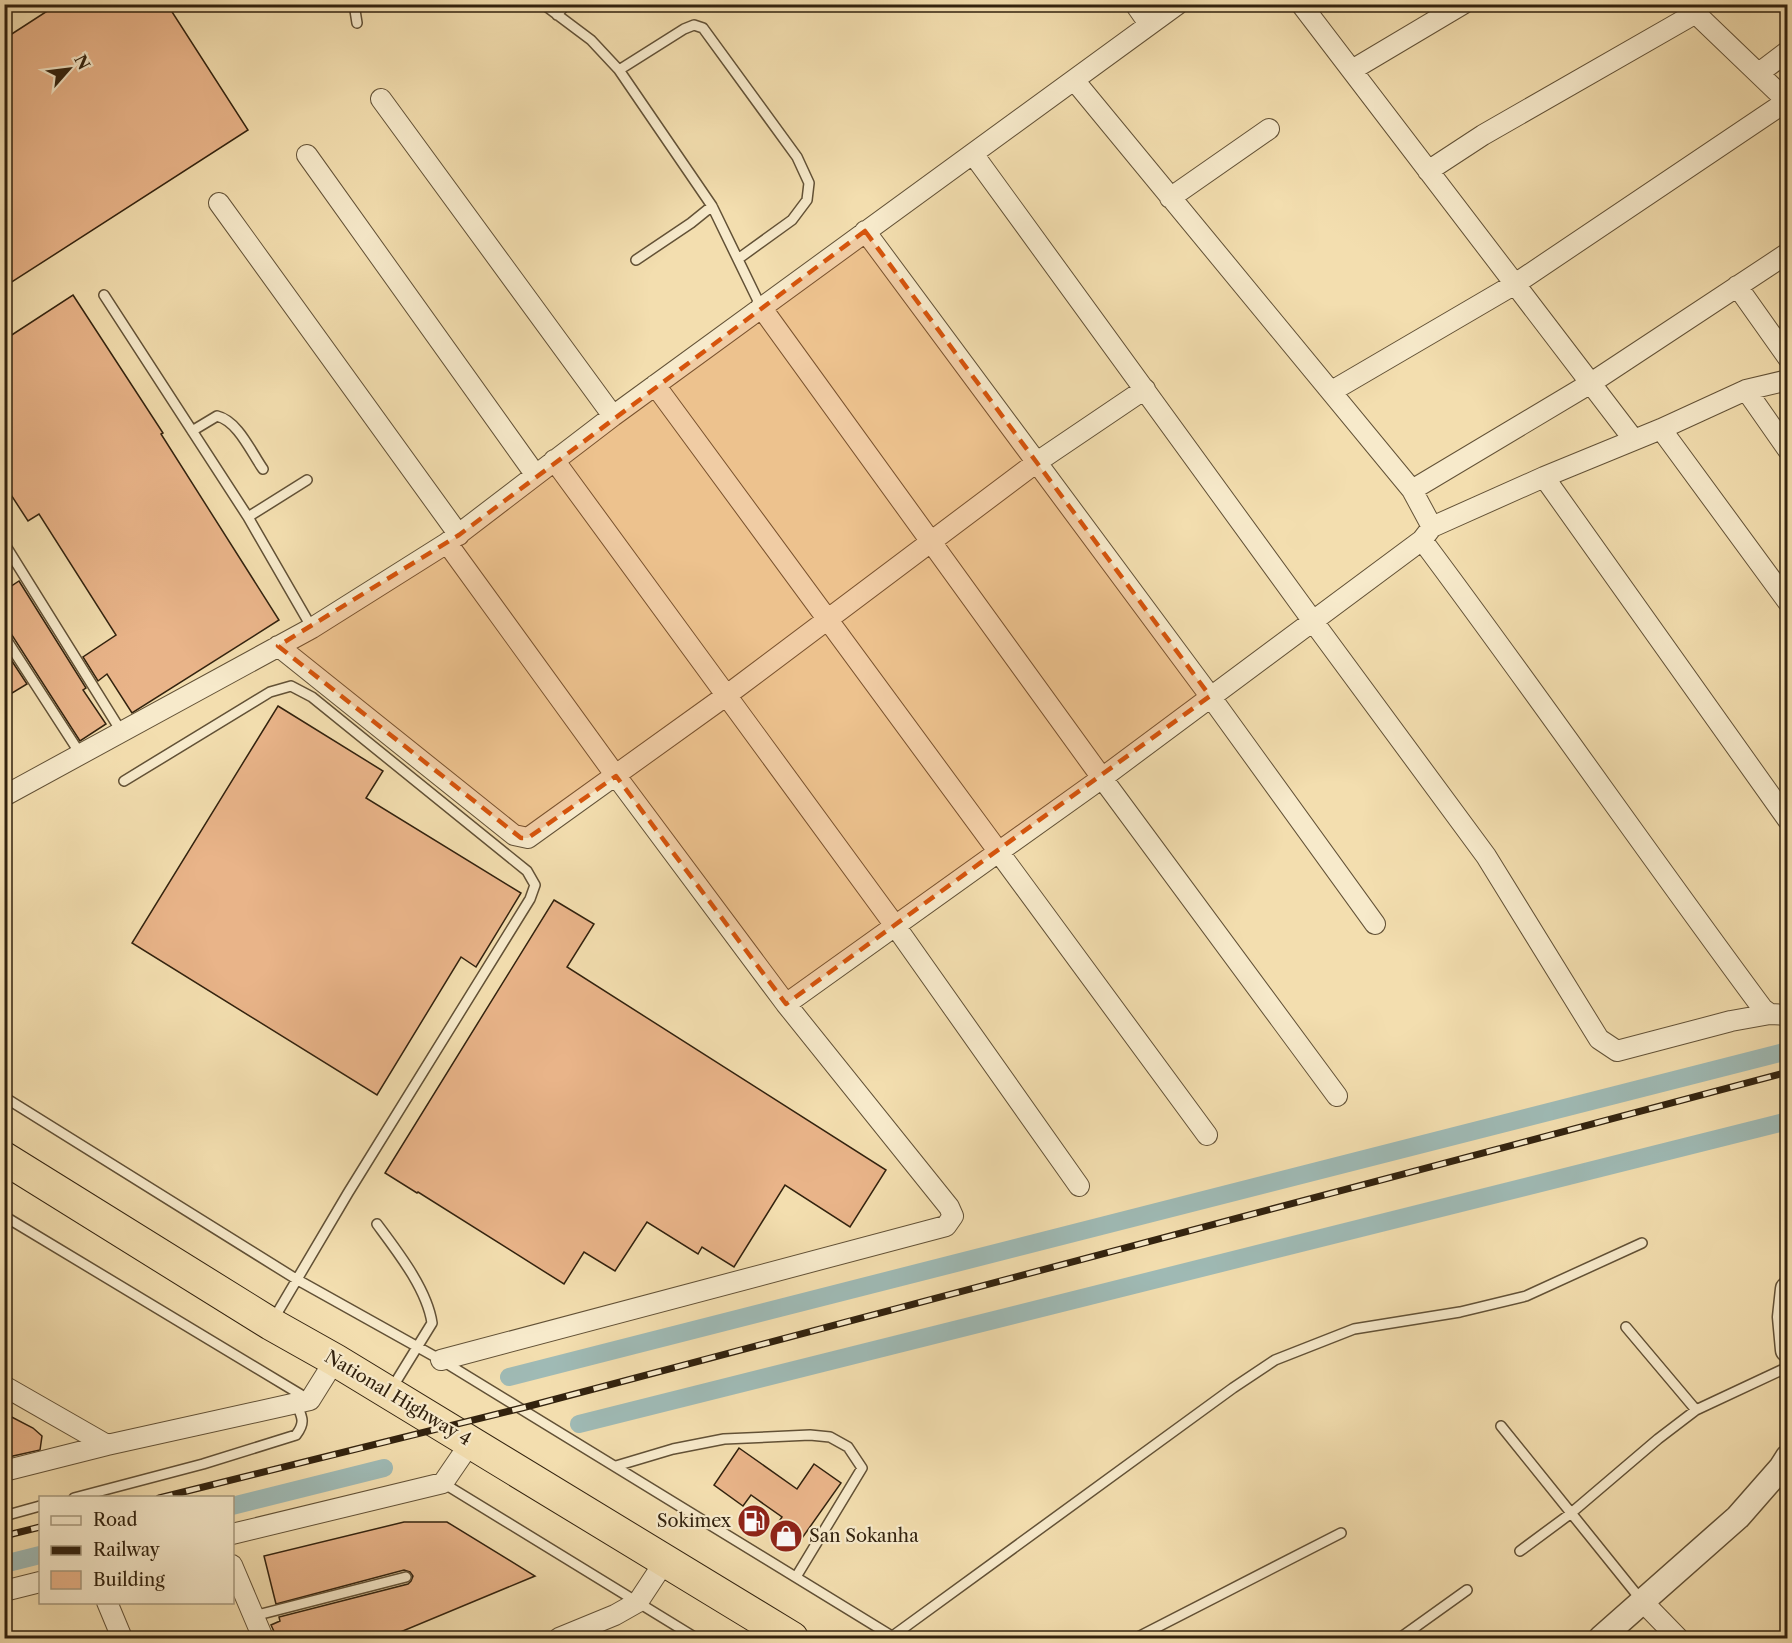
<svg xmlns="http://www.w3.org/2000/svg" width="1792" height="1643" font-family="'Libre Caslon Text',serif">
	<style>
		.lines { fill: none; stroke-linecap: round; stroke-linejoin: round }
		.canal { stroke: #9fbab5; stroke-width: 18 }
		.building { fill: #e9b489; stroke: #32220e; stroke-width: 1.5 }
		.service-casing { stroke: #625136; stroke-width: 12 }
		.minor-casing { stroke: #625136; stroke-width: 22 }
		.tertiary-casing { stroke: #625136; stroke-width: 27 }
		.trunk-casing { stroke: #32220e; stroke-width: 34 }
		.service { stroke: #f7eacb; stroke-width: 9 }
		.minor { stroke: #f7eacb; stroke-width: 20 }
		.tertiary { stroke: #f7eacb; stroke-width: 24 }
		.trunk { stroke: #f3deaf; stroke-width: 32 }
		.rail-casing { stroke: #32220e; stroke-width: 7 }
		.rail { stroke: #f7eacb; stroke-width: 4.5; stroke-dasharray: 14; stroke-linecap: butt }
		.marked { fill: #d6540c; fill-opacity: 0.2; stroke: #d6540c; stroke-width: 4.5; stroke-dasharray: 12 8; stroke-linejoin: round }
		.labels { text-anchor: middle; stroke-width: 4.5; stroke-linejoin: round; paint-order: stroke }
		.street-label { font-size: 18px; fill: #32220e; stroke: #f7eacb }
		.poi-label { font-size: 18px; fill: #32220e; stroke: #f7eacb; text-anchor: end }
	</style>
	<rect width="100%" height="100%" fill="#f3deaf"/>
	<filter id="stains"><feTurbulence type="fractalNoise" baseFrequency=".00333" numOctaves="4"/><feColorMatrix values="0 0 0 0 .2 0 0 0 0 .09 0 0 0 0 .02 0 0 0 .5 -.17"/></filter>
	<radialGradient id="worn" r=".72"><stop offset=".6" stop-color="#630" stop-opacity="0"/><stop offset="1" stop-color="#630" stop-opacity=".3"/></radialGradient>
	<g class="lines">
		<path class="canal" d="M509,1377l1279,-326
			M579,1424l1209,-303
			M232,1506l152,-38
			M4,1564l36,-9"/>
	</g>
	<path class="building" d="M58,4h109l81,126 -244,157v-248z
		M73,295l90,138 -2,1 118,186 -147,93 -25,-39 -9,7 -15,-24 33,-22 -77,-121 -11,7 -24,-37v-144z
		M19,581l67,107 -3,2 23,34 -26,17 -70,-109 -6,-3v-38z
		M4,649l23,35 -23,14z
		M278,706l105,65 -17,27 155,95 -45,74 -15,-10 -84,138 -245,-152z
		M554,900l40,24 -27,43 319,203 -36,57 -65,-42 -51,82 -32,-20 -4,7 -51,-32 -32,49 -31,-19 -20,32 -146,-92 -1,1 -32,-20z
		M4,1413l29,15 9,8 -2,14 -36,8z
		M739,1448l58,41 17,-25 27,19 -46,65 -23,-16 10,-15 -31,-22 -8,11 -29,-21z
		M404,1522h43l88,54 -149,62h-109l-6,-13 9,-4 -1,-4 129,-33 3,-3 2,-5 -3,-4 -6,-2 -128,34 -12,-48z"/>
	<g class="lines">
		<g class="service-casing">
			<path id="service" d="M354,4l3,19
				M543,4l48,36 28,30 93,136 49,101
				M557,15l9,-11
				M619,70l65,-41 10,-4 9,3 94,129 12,26 -2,17 -15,20 -54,39
				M636,260l55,-37 21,-17
				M104,295l144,222 64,111
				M192,431l25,-15c21,5 34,36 46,53
				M248,517l59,-37
				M7,548l114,183
				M4,636l77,119
				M124,781l146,-89 21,-6 21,11 215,174 8,14 -5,14 -182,294 -75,127
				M4,1097l292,182 145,81 454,278
				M4,1216l304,183
				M377,1224c20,27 50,65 55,99l-40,65
				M1626,1327l70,83
				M1501,1426l141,175
				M616,1466l57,-17 51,-10 86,-4 20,2 18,10 14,21 -66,109
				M443,1483l253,155
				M74,1498l129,-34 93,-29c10,-13 6,-18 0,-32
				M4,1516l36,-10
				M1520,1551l50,-37 88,-75 38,-29 92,-43
				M254,1616l152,-39
				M890,1638l343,-250 42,-28 79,-31 106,-17 66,-16 116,-53
				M1136,1638l205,-105
				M1400,1638l67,-48"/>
		</g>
		<g class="minor-casing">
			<path id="minor" d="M1135,4l14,20
				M1301,4l333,436
				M1688,6l100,96
				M1352,70l111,-66
				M1759,73l29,-22
				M1074,80l338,410 20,37
				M381,99l232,317
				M973,154l339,466 174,236 113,183 18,12 114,-30 39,-7 18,1
				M307,155l228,319
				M1428,171l55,-36 213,-122
				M1170,198l99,-69
				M219,203l240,332
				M865,231l345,465 165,228
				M1737,286l51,72
				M761,307l341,471 235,318
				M655,385l552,750
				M1746,390l42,60
				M1332,391l183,-107 272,-183
				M1661,429l127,173
				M554,460l342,467 183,259
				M1544,477l244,343
				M1412,490l179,-107 197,-130
				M1422,540c116,155 226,314 341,469l7,5
				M278,646l236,189 14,3 199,-143 310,-233 108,-73
				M4,796l308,-168 135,-85 166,-127 565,-412
				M786,1004l316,-226 320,-238 10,-13 112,-50 117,-48 85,-39 42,-10
				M441,1360l505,-134 7,-10 -4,-9 -163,-203 -170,-228 -169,-233
				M4,1386l103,59
				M4,1471l103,-26 203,-45 25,-40
				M232,1534l211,-51 28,-41
				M232,1565l31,73
				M4,1591l36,-9
				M1642,1601l36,37
				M107,1602l15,36
				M559,1638l56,-23 23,-13 27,-41"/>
		</g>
		<g class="tertiary-casing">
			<path id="tertiary" d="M1788,1289l-3,28 3,33
				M1601,1638l137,-121 43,-49 7,-11"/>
		</g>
		<g class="trunk-casing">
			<path id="trunk" d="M4,1158l267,166 64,36 457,278"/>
		</g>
		<use href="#service" class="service"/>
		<use href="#minor" class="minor"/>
		<use href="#tertiary" class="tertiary"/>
		<use href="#trunk" class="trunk"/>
		<g class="rail-casing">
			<path id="rail" d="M159,1498l363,-90 1266,-336
				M4,1536l36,-9"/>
		</g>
		<use href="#rail" class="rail"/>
	</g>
	<path class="marked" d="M865,231l345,465 -424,308 -170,-228 -88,62h-7l-243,-192 181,-111z"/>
	<defs>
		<g id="fuel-disc" transform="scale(1.725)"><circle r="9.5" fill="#8f2418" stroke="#f7eacb"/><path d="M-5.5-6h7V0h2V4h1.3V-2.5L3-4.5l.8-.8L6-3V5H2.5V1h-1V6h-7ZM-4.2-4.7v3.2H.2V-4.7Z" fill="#fff"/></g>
		<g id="shop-disc" transform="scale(1.725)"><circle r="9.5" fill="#8f2418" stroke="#f7eacb"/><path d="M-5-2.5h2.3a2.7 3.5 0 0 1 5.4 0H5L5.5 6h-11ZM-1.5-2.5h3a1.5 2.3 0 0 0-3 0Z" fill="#fff"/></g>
	</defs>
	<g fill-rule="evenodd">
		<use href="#fuel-disc" x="754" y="1521"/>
		<use href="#shop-disc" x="786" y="1536"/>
	</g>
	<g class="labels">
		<g class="street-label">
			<text transform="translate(398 1398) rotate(31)" y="6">National Highway 4</text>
		</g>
		<g class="poi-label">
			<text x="731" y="1527">Sokimex</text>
			<text x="809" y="1542" text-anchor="start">San Sokanha</text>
		</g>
	</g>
	<rect width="1792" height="1643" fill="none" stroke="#f3deaf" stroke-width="24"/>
	<rect x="6" y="6" width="1780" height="1631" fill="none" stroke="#32220e" stroke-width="3"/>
	<rect x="12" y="12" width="1768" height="1619" fill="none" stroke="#32220e" stroke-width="1.5"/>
	<rect x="39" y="1496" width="195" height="108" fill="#f7eacb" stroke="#a89a7f" stroke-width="1.5"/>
	<rect x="51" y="1516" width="30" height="9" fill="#f7eacb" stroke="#a89a7f" stroke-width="1.5"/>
	<text x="93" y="1526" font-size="18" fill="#32220e">Road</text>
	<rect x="51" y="1546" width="30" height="9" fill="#32220e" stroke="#a89a7f" stroke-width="1.5"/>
	<text x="93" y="1556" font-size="18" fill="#32220e">Railway</text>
	<rect x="51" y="1571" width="30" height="18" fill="#e9b489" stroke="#a89a7f" stroke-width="1.5"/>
	<text x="93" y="1586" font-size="18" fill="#32220e">Building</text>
	<g transform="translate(69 69) rotate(62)" stroke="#f7eacb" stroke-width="4.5" paint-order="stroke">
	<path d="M0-4.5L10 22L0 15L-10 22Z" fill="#32220e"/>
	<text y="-9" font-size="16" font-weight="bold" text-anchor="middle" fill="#32220e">N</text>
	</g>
	<rect width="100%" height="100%" filter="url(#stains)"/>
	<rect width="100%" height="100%" fill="url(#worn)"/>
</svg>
